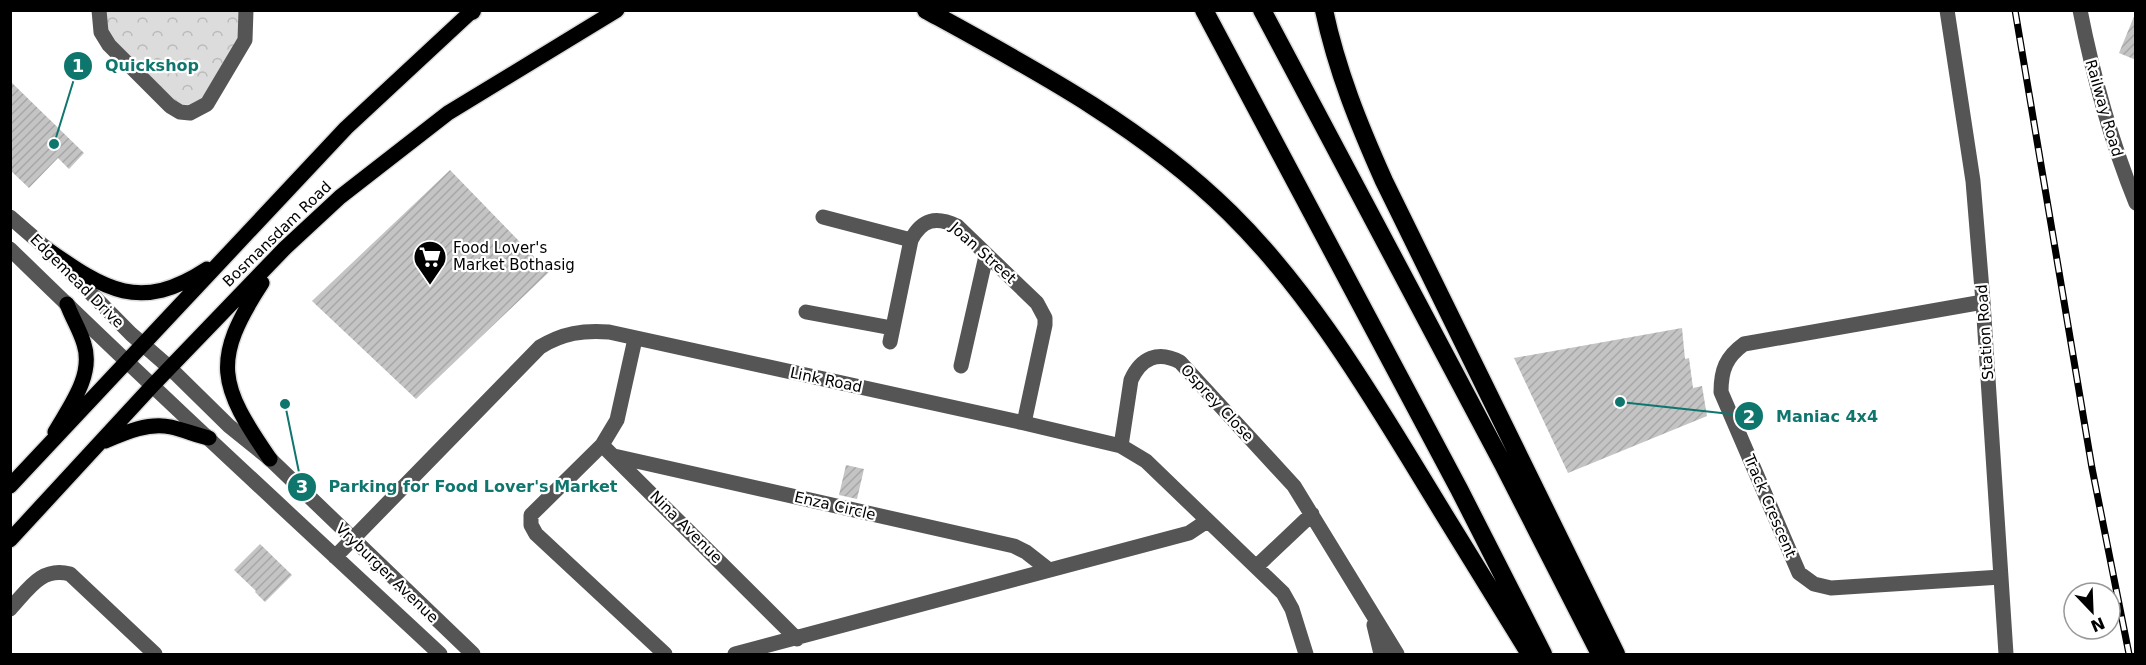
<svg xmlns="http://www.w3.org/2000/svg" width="2146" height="665" font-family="'DejaVu Sans',sans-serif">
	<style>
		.forest { fill: url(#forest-crowns) }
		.building { fill: url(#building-hatch) }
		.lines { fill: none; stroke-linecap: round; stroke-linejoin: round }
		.major-casing { stroke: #dbdbdb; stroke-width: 18 }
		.highway-casing { stroke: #dbdbdb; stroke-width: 21 }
		.minor { stroke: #555; stroke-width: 15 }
		.major { stroke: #000; stroke-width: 15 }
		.highway { stroke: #000; stroke-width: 18 }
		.rail-casing { stroke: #000; stroke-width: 7 }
		.rail { stroke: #fff; stroke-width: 4.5; stroke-dasharray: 14; stroke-linecap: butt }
		.labels { text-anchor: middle; stroke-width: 4.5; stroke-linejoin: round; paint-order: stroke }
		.street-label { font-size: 15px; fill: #000; stroke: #fff }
		.poi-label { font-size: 15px; fill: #000; stroke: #fff; text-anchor: start }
		.leader { fill: none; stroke: #0f766e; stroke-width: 2 }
		.callout-dot { fill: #0f766e; stroke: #fff; stroke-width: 2 }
		.mark-label { font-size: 18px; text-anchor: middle; font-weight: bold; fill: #fff }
		.callout-label { font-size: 16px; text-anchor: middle; font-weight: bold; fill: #0f766e; stroke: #fff; stroke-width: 4.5; stroke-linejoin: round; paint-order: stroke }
	</style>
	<defs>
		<pattern id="forest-crowns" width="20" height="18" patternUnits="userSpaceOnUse" patternTransform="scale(1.5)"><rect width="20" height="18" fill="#dcdcdc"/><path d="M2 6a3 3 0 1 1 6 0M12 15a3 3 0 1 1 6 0" fill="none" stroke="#bbb"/></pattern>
		<pattern id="building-hatch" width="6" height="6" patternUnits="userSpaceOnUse" patternTransform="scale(1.5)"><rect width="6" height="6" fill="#c4c4c4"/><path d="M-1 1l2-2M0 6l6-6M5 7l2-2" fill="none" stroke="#a7a7a7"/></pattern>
	</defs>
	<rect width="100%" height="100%" fill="#fff"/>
	<path class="forest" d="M105,11h135l-1,28 -38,61c-7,6 -15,6 -23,3l-67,-63 -3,-5z"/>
	<path class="building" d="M2135,14h1v46l-17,-7z
		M10,81l74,72 -15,16 -11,-11 -29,30 -19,-18z
		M450,170l99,102 -133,127 -104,-98z
		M1682,328l3,31 4,-1 4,30 9,-2 5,30 -139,57 -54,-115z
		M846,465l18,4 -7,30 -18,-4z
		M260,544l32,31 -27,27 -10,-10 1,-1 -22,-21z"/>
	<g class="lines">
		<g class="major-casing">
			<path id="major" d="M47,249c58,41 93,64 160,20
				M262,283c-51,78 -43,102 8,176
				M55,432c15,-26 39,-57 29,-88 -4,-14 -12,-26 -17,-40
				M105,441c21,-9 44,-19 66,-14 13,3 25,8 38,11
				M10,486l336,-358 127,-118
				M10,540l143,-155 132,-137 55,-51 108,-84 169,-103"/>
		</g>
		<g class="highway-casing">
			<path id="highway" d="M926,10c106,58 217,117 304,203 72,71 127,159 179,244 40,66 81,132 121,197
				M1204,10l255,479 84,165
				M1262,10l241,454 97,190
				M1324,10c13,61 35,115 60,171l232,473
				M472,11v-1"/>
		</g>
		<path class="minor" d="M99,10l2,22 8,13 61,61 10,6 10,1 17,-9 38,-64 1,-30
			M1947,10l26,171 10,121 23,352
			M2080,10c13,66 31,131 56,193
			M10,217l37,32 84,85 39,34 59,58 41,33 203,195
			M823,217l88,23
			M10,249c141,138 286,271 430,405
			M1983,302l-239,42c-18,13 -23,26 -23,48l78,181 15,11 17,4 170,-11
			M806,312l86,16
			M635,339l-18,81 -15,25 195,194
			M890,342l21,-102c11,-21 25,-24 46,-14l80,77 8,15v7l-21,98
			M961,366l25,-110
			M602,445l-71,70v10l5,9 129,120
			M1121,446l10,-66c10,-22 27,-30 49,-18l114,124 103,168
			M614,456l400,90 12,6 23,18
			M335,557l205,-210c23,-14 43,-17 69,-15l415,91 97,23 25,15 137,132 9,16 14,45
			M1257,566l55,-52
			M10,609c18,-19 31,-43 60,-35l85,80
			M1374,625l7,29
			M735,654l454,-121 18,-12"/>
		<use href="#major" class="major"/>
		<use href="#highway" class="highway"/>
		<g class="rail-casing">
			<path id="rail" d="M2015,10l77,458 37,186"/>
		</g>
		<use href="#rail" class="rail"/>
	</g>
	<defs>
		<g id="supermarket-pin" transform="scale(1.725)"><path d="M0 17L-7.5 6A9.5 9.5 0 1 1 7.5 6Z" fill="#000" stroke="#fff"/><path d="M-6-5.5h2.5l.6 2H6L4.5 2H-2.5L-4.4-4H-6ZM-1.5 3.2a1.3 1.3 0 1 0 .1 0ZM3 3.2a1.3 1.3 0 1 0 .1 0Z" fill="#fff"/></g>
	</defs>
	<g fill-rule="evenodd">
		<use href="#supermarket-pin" x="430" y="257"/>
	</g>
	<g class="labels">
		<g class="street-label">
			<text transform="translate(2104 108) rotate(74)" y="5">Railway Road</text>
			<text transform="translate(277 234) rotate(-44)" y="5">Bosmansdam Road</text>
			<text transform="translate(983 253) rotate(42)" y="5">Joan Street</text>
			<text transform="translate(77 281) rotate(45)" y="5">Edgemead Drive</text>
			<text transform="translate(1985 332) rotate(-94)" y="5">Station Road</text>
			<text transform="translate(826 380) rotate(12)" y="5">Link Road</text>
			<text transform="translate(1217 403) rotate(47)" y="5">Osprey Close</text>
			<text transform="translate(835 506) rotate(13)" y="5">Enza Circle</text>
			<text transform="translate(1770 506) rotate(67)" y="5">Track Crescent</text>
			<text transform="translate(686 527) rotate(45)" y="5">Nina Avenue</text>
			<text transform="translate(387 573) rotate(44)" y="5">Vryburger Avenue</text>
		</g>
		<g class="poi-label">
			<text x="453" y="253">Food Lover's<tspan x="453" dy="17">Market Bothasig</tspan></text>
		</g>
	</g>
	<path class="leader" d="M54 144L78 66M1620 402L1749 416M285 404L302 487"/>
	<g class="callout-dot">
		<circle cx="54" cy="144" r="6"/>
		<circle cx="1620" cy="402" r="6"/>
		<circle cx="285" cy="404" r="6"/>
		<circle cx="78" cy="66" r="15"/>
		<circle cx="1749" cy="416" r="15"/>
		<circle cx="302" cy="487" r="15"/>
	</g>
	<g class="mark-label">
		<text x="78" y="72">1</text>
		<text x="1749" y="423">2</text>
		<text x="302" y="493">3</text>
	</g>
	<g class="callout-label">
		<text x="152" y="71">Quickshop</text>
		<text x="1827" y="422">Maniac 4x4</text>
		<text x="473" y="492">Parking for Food Lover's Market</text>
	</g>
	<rect width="2146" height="665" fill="none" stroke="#000000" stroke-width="24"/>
	<g transform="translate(2092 611) rotate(157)"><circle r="28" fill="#ffffff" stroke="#999999" stroke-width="1.5"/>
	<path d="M0-4.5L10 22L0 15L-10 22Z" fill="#000000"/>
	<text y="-9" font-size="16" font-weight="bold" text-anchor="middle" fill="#000000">N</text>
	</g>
</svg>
